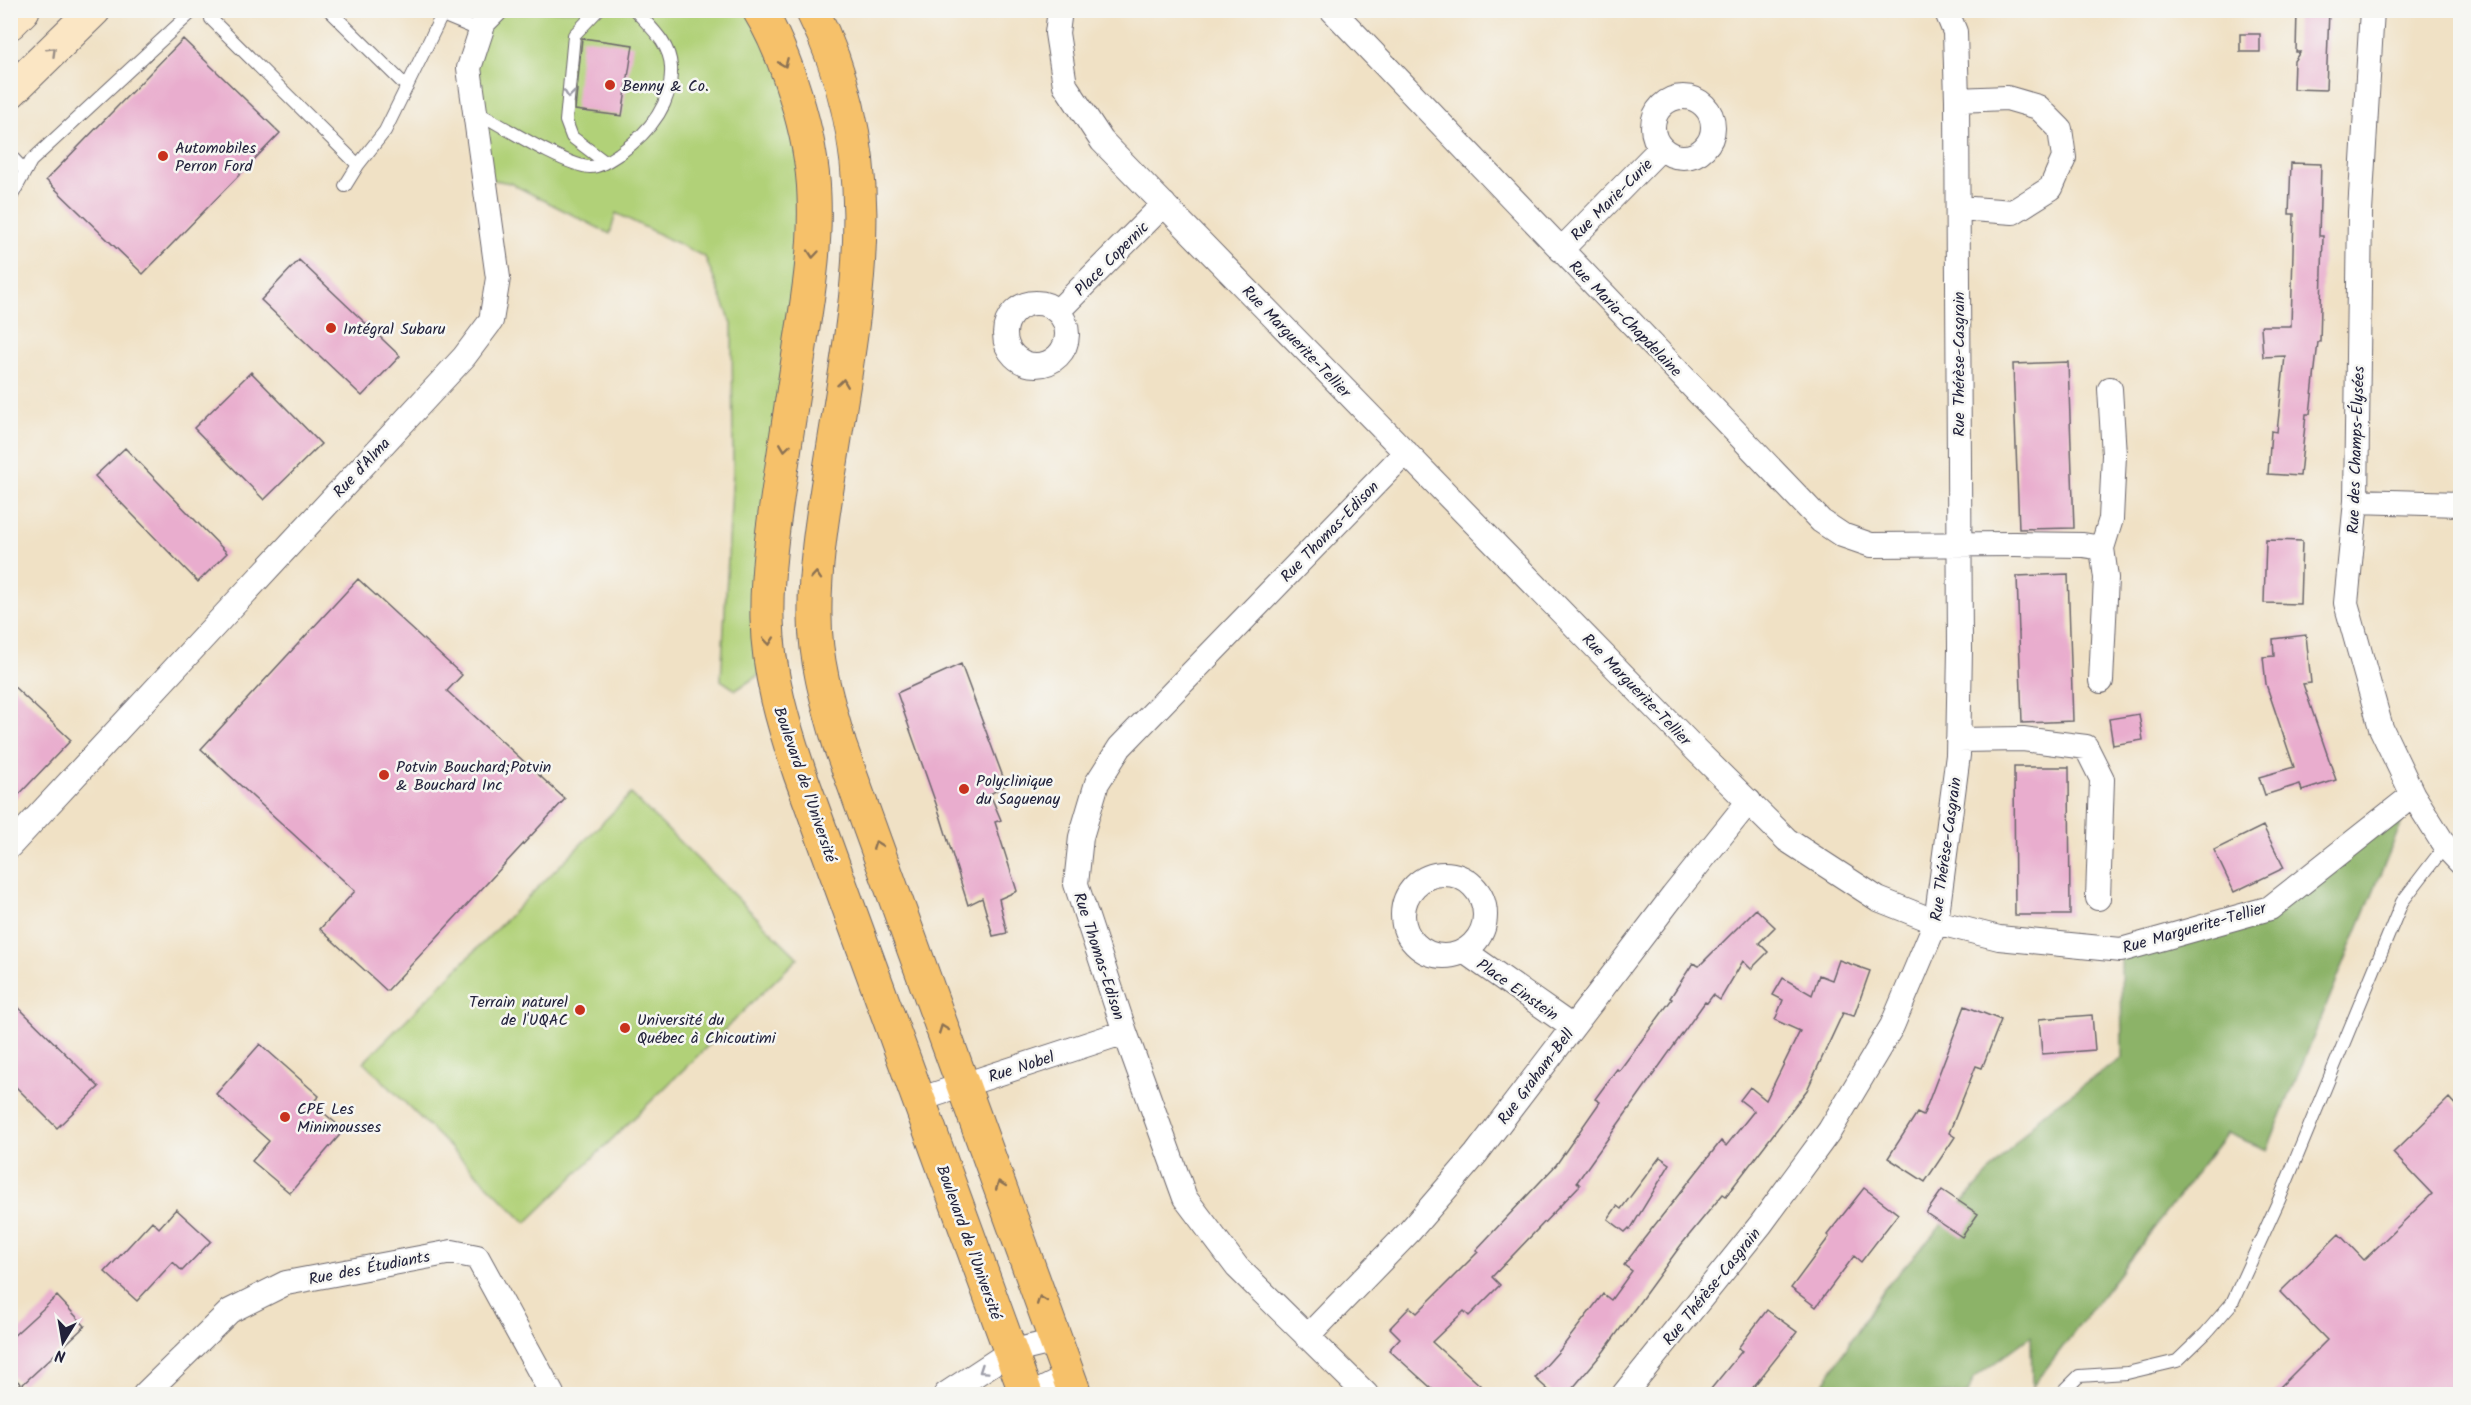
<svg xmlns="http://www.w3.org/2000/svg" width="2471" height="1405" font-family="Kalam,sans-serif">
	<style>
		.green { fill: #b1d178; stroke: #6a7a5a; stroke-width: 1.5 }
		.forest { fill: #8cb368; stroke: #576a52; stroke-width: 1.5 }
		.building { fill: #e9adce }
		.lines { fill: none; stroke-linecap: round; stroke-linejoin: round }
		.service-casing { stroke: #6a656b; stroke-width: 14 }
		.minor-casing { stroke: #6a656b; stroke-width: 26 }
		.secondary-casing { stroke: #6a656b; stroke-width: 35 }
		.primary-casing { stroke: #6a656b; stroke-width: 35 }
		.service { stroke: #fff; stroke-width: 12 }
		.minor { stroke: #fff; stroke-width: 24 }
		.secondary { stroke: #fbe6c4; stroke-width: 33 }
		.primary { stroke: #f6c16b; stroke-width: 33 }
		.oneway { stroke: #998e86 }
		.oneway2 { stroke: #8c7253 }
		.oneway3 { stroke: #9c9ca7 }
		.poi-dot { fill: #c8321e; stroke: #f6f6f2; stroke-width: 2 }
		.labels { text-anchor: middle; stroke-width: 5; stroke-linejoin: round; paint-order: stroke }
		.poi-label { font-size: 16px; fill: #22223b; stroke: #f6f6f2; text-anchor: start }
		.street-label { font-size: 16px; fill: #22223b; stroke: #f6f6f2 }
	</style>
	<rect width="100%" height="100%" fill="#f6f6f2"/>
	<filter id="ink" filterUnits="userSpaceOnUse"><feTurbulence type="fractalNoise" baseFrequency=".0167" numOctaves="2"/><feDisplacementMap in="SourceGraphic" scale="12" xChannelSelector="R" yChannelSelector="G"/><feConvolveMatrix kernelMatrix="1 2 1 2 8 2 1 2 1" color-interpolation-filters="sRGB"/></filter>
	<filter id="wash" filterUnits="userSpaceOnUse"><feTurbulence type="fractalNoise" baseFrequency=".008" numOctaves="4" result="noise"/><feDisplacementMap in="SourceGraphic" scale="24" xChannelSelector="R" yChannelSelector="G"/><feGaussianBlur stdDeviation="1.35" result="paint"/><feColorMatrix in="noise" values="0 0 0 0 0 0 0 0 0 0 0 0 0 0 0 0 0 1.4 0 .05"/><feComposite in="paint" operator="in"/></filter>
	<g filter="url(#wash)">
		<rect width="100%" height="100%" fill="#f0e1c5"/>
		<path class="green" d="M759,10l50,143 -38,514 -35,23 -15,-10 12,-210 -1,-146 -27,-67 -89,-44 -6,21 -100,-51 -26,-5 -15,-110 27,-57z
			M631,794l167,164 -272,265 -162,-161z"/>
		<path class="forest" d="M2413,795l-146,355 -40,-17 -195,254 -1,-51 -57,42 -6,16h-151l67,-105 159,-176 79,-55 -1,-108 149,-42z"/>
		<g id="blocks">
			<path class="building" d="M2297,10h32l-3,80 -33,-1 1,-28 6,-9h-4z
				M2240,34h20v18h-20z
				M582,38l51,7 -11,71 -47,-6z
				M183,39l97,94 -137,141 -97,-94z
				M2291,163l30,1 -2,72h4l-3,106h-2l-8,72h-4l-6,62 -32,-2 3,-43 6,1 8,-76 -22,1 -2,-31h30l3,-112h-5z
				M299,260l101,96 -38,40 -101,-96z
				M2068,362l6,166 -55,1 -6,-165z
				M251,372l70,72 -57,56 -70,-72z
				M125,448l102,105 -29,29 -103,-106z
				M2266,540l36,1 -2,63 -36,-1z
				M2068,574l5,147 -51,2 -5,-147z
				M358,579l104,96 -15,16 118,108 -178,192 -67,-62 35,-38 -154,-142z
				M2306,635l5,48 -8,1 33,96 -34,11 -2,-7 -35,11 -6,-18 35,-10 -28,-83 -3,-27 11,-1 -1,-17z
				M961,664l45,121 -16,9 11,26 -6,2 22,69 -18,8 8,34 -14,3 -11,-38 -14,7 -28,-90 -43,-122z
				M10,683l61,57 -61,64z
				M2139,714l4,26 -30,5 -4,-26z
				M2014,767h55l1,148h-55z
				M2263,826l21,42 -50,24 -20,-42z
				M1756,909l19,18 -16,16 9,9 -17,17 -8,-8 -23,39 -7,-5 -6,8 -2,-1 -128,180 3,3 -88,92 8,8 -31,31 -5,-5 -32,31 59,53h-52l-50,-45 11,-12 -10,-10 20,-21 7,6 61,-61 -2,-2 80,-85 44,-63 -5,-3 22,-30 2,2 53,-72 -2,-1 23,-35 6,3z
				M1839,960l31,11 -16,45 -11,-3 -36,77 -81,106 -3,-2 -42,51 -77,106 -37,44h-13l-19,-17 25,-28 43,-56 8,6 21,-29 -8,-6 19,-25 78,-99 5,5 28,-35 -14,-11 10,-13 16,13 34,-69 -25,-11 8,-20 -10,-5 10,-17 29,17 7,-20 13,5z
				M10,999l89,88 -42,41 -47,-47z
				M1965,1006l36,14 -19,48 -6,-2 -27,67 6,4 -30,45 -37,-24 29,-45 6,3z
				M2092,1015l3,35 -53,4 -3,-35z
				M260,1044l59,52 -7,7 32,27 -54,63 -38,-32 17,-20 -53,-47z
				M2449,1098l11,12v285h-188l55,-55 -47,-48 59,-58 25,26 68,-66 -39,-41z
				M1660,1157l10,7 -40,66 -1,-2 -4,4 -17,-13 9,-13 4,3z
				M1864,1188l34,26 -37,48 -7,-6 -38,51 -25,-19 38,-51 -2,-2z
				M1942,1190l36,24 -16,23 -36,-24z
				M176,1209l35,32 -29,30 -9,-9 -36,39 -32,-29 47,-51 7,7z
				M57,1296l28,30 -63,59 -12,-11v-35z
				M1767,1310l30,22 -50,63h-41l36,-44 -4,-3z"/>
		</g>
	</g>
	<g filter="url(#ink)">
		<use href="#blocks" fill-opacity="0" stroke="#6a656b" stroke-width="1.5"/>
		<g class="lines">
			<g class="service-casing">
				<path id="service" d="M219,10l-8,9 147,146
					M329,10l78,77
					M430,10l51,21
					M598,10l-24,25 -8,86 6,16 33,25
					M475,111c26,14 90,55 115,56 10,0 21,-8 29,-13 28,-20 54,-49 52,-87 -1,-24 -21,-40 -36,-57
					M10,155l15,16
					M345,186l13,-21 27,-34 57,-116
					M10,199l21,-38 163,-151
					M2061,1394l18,-18 48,-3 50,-12 29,-28 26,-30 47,-103 123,-298 43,-56"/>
			</g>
			<g class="minor-casing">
				<path id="minor" d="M1060,10l-3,23 8,52 37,56 595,610 90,89 91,59 58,23 63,16 122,12 149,-42 143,-113
					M1332,10l489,511 21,14 29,10 144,-1 68,1 19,3 4,30 -5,103
					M2372,10l-12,202 -4,289 -10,102 35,125 32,67 32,51 15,16
					M1653 127a30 30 0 1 1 60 0a30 30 0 1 1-60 0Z
					M1957,100l50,-2 31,9 22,22 4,29 -13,30 -38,24 -55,-4
					M1561,250l100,-102
					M1005 334a31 31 0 1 1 62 0a31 31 0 1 1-62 0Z
					M1058,311l106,-107
					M2356,501l104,3
					M2102,548l9,-29 3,-64 -4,-66
					M1958,740l65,-1 63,8 16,32 -4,119
					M10,846l454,-489 27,-36 7,-43 -29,-210 15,-46 12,-12
					M1403 915a41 41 0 1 1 82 0a41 41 0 1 1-82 0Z
					M1464,951l108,76
					M918,1100l207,-68
					M1307,1337l102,-105 67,-78 197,-258 76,-95
					M145,1394l85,-83 56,-28 166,-31 25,5 75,137
					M946,1394l64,-42 46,-11
					M1034,1394l35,-18
					M1366,1394l-129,-127 -52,-69 -60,-166 -49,-148 5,-47 16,-54 23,-36 286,-295
					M1624,1394l137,-170 69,-94 62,-104 44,-104 22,-167 2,-106 -3,-549 -2,-68 -9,-22"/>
			</g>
			<g class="secondary-casing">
				<path id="secondary" d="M10,23l13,-13
					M10,92l84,-82"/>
			</g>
			<g class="primary-casing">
				<path id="primary" d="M759,10c16,26 27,55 36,84 10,32 18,67 19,102 2,49 -5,96 -13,144 -7,47 -14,93 -21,139 -7,47 -14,94 -13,140 1,54 16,105 33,155l226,620
					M812,10c77,153 44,293 19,453 -8,51 -17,102 -16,154 0,44 13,87 25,129l235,648"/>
			</g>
			<use href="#service" class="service"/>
			<use href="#minor" class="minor"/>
			<use href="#secondary" class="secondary"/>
			<use href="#primary" class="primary"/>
		</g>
		<defs><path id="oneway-chevron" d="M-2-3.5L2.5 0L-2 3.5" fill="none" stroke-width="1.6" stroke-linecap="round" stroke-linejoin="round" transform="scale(1.5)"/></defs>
		<use class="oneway" href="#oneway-chevron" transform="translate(52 51) rotate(-44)"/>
		<g class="oneway2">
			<use href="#oneway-chevron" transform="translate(784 63) rotate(67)"/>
			<use href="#oneway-chevron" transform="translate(813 254) rotate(95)"/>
			<use href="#oneway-chevron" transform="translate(843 383) rotate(-82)"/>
			<use href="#oneway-chevron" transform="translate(785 447) rotate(98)"/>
			<use href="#oneway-chevron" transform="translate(816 576) rotate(-86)"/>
			<use href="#oneway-chevron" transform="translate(769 641) rotate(84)"/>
			<use href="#oneway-chevron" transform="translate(877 845) rotate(-110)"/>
			<use href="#oneway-chevron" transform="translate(943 1029) rotate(-110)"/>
			<use href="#oneway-chevron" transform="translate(1000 1185) rotate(-110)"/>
			<use href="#oneway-chevron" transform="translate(1041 1300) rotate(-110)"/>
		</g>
		<g class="oneway3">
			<use href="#oneway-chevron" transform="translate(569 94) rotate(97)"/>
			<use href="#oneway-chevron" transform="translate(983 1370) rotate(146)"/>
		</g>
	</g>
	<g class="poi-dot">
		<circle cx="610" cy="85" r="6"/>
		<circle cx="163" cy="156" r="6"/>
		<circle cx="331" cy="328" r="6"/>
		<circle cx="384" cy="775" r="6"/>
		<circle cx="964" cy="789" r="6"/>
		<circle cx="580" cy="1010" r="6"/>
		<circle cx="625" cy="1028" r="6"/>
		<circle cx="285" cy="1117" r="6"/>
	</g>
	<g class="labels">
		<g class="poi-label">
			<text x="622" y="91">Benny &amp; Co.</text>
			<text x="175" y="153">Automobiles<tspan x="175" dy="18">Perron Ford</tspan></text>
			<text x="343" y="334">Intégral Subaru</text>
			<text x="396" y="772">Potvin Bouchard;Potvin<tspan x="396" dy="18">&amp; Bouchard Inc</tspan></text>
			<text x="976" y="786">Polyclinique<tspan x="976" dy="18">du Saguenay</tspan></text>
			<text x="568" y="1007" text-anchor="end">Terrain naturel<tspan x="568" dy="18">de l'UQAC</tspan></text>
			<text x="637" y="1025">Université du<tspan x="637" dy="18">Québec à Chicoutimi</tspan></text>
			<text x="297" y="1114">CPE Les<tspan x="297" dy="18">Minimousses</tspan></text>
		</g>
		<g class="street-label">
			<text transform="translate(1611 199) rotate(-45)" y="6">Rue Marie-Curie</text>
			<text transform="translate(1111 258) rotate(-45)" y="6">Place Copernic</text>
			<text transform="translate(1626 318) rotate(46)" y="6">Rue Maria-Chapdelaine</text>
			<text transform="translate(1297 341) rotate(46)" y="6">Rue Marguerite-Tellier</text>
			<text transform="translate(1958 364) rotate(-90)" y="6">Rue Thérèse-Casgrain</text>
			<text transform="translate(2355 450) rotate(-88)" y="6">Rue des Champs-Élysées</text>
			<text transform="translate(361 467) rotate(-47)" y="6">Rue d'Alma</text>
			<text transform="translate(1329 531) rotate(-46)" y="6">Rue Thomas-Edison</text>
			<text transform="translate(1637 689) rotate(46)" y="6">Rue Marguerite-Tellier</text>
			<text transform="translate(806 784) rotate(71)" y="6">Boulevard de l'Université</text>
			<text transform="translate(1945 849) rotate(-82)" y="6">Rue Thérèse-Casgrain</text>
			<text transform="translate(2194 927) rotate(-16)" y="6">Rue Marguerite-Tellier</text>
			<text transform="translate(1100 956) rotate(72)" y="6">Rue Thomas-Edison</text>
			<text transform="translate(1518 989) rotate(35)" y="6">Place Einstein</text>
			<text transform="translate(1021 1066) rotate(-18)" y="6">Rue Nobel</text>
			<text transform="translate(1535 1076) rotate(-53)" y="6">Rue Graham-Bell</text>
			<text transform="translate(970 1242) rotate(70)" y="6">Boulevard de l'Université</text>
			<text transform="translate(369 1267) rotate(-11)" y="6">Rue des Étudiants</text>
			<text transform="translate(1711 1286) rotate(-51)" y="6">Rue Thérèse-Casgrain</text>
		</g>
	</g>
	<rect width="2471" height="1405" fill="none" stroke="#f6f6f2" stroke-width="36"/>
	<g transform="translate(63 1342) rotate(191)" stroke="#f6f6f2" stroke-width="4.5" paint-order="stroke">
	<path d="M0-4.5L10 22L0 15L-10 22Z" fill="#22223b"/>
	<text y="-9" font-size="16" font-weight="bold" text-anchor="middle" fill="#22223b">N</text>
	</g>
</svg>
